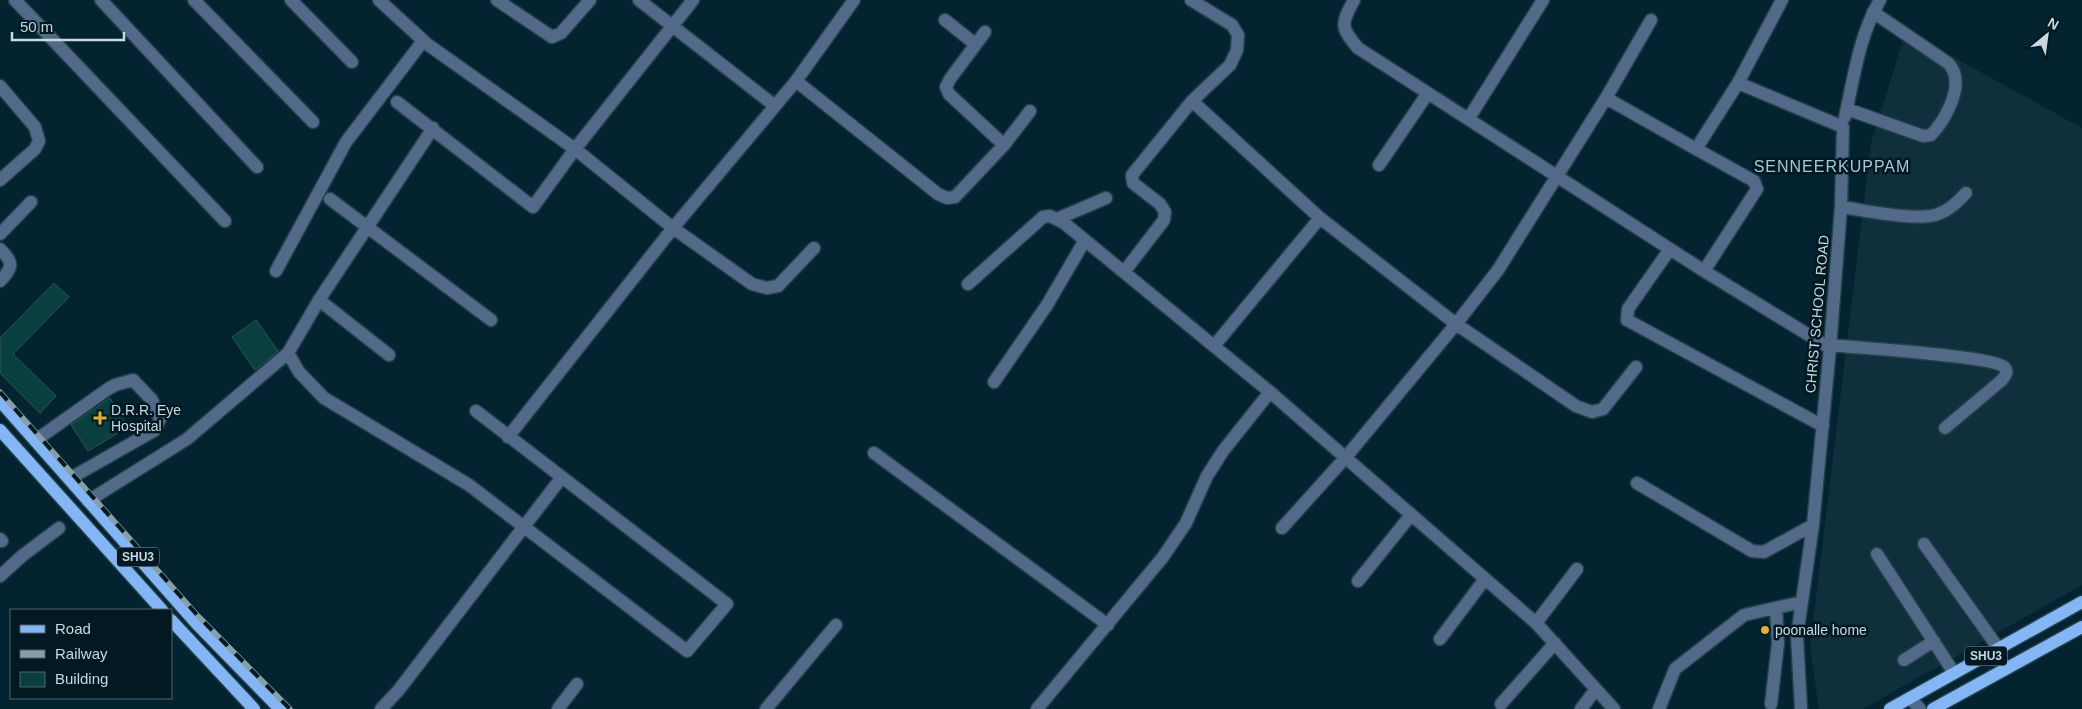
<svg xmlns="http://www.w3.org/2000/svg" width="2082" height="709" font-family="Arial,sans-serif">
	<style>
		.built { fill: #0f2f3c }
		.building { fill: #0a3f40; stroke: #2e5556 }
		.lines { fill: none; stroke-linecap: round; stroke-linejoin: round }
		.minor-casing { stroke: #22404b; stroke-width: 15 }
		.major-casing { stroke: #22404b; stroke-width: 15 }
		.minor { stroke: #526a88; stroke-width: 12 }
		.major { stroke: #84b5f5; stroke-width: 12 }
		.rail-casing { stroke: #889ea8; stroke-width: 5.5 }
		.rail { stroke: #021922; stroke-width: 4; stroke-dasharray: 11; stroke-linecap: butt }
		.poi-dot { fill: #e2ae34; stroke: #021922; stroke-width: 2 }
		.labels { text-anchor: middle; stroke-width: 5; stroke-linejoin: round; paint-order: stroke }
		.shield { fill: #021922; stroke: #8c9fa8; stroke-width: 1 }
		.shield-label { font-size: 12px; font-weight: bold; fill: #c7d8e1 }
		.street-label { font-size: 14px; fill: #c7d8e1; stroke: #021922 }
		.poi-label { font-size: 14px; fill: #c7d8e1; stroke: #021922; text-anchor: start }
		.quarter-label { font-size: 16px; letter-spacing: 1px; fill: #a3c7d7; stroke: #021922 }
	</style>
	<rect width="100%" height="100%" fill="#02232f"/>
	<path class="built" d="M1906,31l176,97v457l-219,124h-44l-9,-61 61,-505z"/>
	<path class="building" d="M54,283l15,14 -56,57 43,42 -16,17 -40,-40v-35z
		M256,320l22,31 -23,19 -23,-33z
		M110,398l18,29 -40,24 -17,-26z"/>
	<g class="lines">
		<g class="minor-casing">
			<path id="minor" d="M15,0l210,221
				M101,0l156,167
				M194,0l119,122
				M291,0l61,62
				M379,0l48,44 148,105 98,79 79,56 15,4 11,-2 36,-38
				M497,0l55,37 9,-4 29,-33
				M639,0l136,106
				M1354,0c-13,24 -14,27 4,48l346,223 126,77
				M1782,0l-44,83 105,44 -2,80 -11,141 -17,177 -16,111 4,73
				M945,20l30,24
				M985,32l-35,47 -4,8 3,7 55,51
				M796,81l142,113 9,4 8,-1 49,-52 26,-34
				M0,86l35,41 4,14 -4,8 -35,31
				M1606,98l90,51 42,-66
				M1192,101l128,117 136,106 120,82 16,6 11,-3 33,-42
				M397,102l136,105 42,-58 118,-149
				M1847,109l76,27 8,-1c15,-16 36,-53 17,-72l-75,-51
				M1845,117c9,-40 14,-81 35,-117
				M1469,118l74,-118
				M1696,149l58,32 3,8 -53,82
				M1379,165l49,-72
				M330,199l161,121
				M1841,207c23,3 78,15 97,7 12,-4 20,-13 28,-21
				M1057,219l49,-21
				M0,234l31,-32
				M0,249c14,14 13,18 0,32
				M1670,249l-42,60 -1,11 196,106
				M276,271l70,-129 77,-101
				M1124,272l40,-52 1,-8 -5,-8 -27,-21 -1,-8 60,-74 38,-36 7,-15 1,-15 -6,-10 -41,-25
				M968,284l75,-67 7,-1 14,7 206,169 266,231 78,86
				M319,300l114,-172
				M1830,345c26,3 163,11 174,22 5,5 1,9 -2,13l-57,48
				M1214,346l106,-128
				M389,355l-70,-55 -31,53 11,19 25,26 145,87 218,166 40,-47 -251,-193
				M994,382l53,-77 38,-65
				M508,437l165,-209 123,-147 58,-81
				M36,440l72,-51 7,-4 18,-5 19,20 8,19 -5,11 -86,49
				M874,453l234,172
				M1637,483l115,68 12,1 49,-27
				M88,501l99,-62 101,-86
				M1282,528l64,-71 110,-133 42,-54 108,-172 45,-78
				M0,539l2,2
				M1924,544l75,105
				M1877,554l77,119
				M0,576l22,-20 37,-28
				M1358,581l53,-66
				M1536,623l41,-54
				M1440,639l45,-60
				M1904,660l30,-19
				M1910,698l10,11
				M1501,704l54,-61
				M1771,704l7,-61 -2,-35
				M381,709l17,-18 164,-214
				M558,709l19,-25
				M766,709l70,-84
				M1037,709l126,-152 23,-34 21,-47 16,-25 47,-59
				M1581,709l15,-20
				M1659,709l16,-40 69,-54 58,-13"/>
		</g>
		<g class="major-casing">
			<path id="major" d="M0,401l197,223 83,85
				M0,430l162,180
				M171,620l83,89
				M1890,709l192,-107
				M1933,709l149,-82"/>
		</g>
		<use href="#minor" class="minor"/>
		<use href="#major" class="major"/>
		<g class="rail-casing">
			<path id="rail" d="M0,392l198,224 92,93"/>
		</g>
		<use href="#rail" class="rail"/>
	</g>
	<g class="poi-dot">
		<path d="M97.5 410.5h5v5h5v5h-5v5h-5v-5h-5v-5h5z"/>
		<circle cx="1765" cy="630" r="5"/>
	</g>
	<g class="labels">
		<g class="shield">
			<rect x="117" y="547.5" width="42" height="19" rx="4"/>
			<rect x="1965" y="646.5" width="42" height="19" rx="4"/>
		</g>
		<g class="shield-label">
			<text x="138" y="561">SHU3</text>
			<text x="1986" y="660">SHU3</text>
		</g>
		<g class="street-label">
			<text transform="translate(1817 314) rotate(-85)" y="5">CHRIST SCHOOL ROAD</text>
		</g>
		<g class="poi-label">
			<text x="111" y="415">D.R.R. Eye<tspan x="111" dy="16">Hospital</tspan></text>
			<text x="1775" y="635">poonalle home</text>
		</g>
		<g class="quarter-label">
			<text x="1832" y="172">SENNEERKUPPAM</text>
		</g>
	</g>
	<rect x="10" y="609" width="162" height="90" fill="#021922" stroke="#51656e"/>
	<rect x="20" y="625" width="25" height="8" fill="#84b5f5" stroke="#51656e"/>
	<text x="55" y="634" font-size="15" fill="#c7d8e1">Road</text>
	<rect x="20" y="650" width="25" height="8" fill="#889ea8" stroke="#51656e"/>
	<text x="55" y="659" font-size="15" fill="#c7d8e1">Railway</text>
	<rect x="20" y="672" width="25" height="15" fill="#0a3f40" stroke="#51656e"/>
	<text x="55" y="684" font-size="15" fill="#c7d8e1">Building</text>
	<g transform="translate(2047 35) rotate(29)" stroke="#021922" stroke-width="4" paint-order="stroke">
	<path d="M0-4L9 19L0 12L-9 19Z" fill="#c7d8e1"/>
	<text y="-8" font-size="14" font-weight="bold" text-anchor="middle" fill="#c7d8e1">N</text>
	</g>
	<path d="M12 32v8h112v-8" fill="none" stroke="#c7d8e1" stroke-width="2.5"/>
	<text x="20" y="32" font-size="15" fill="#c7d8e1" stroke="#021922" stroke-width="4" paint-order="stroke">50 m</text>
</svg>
